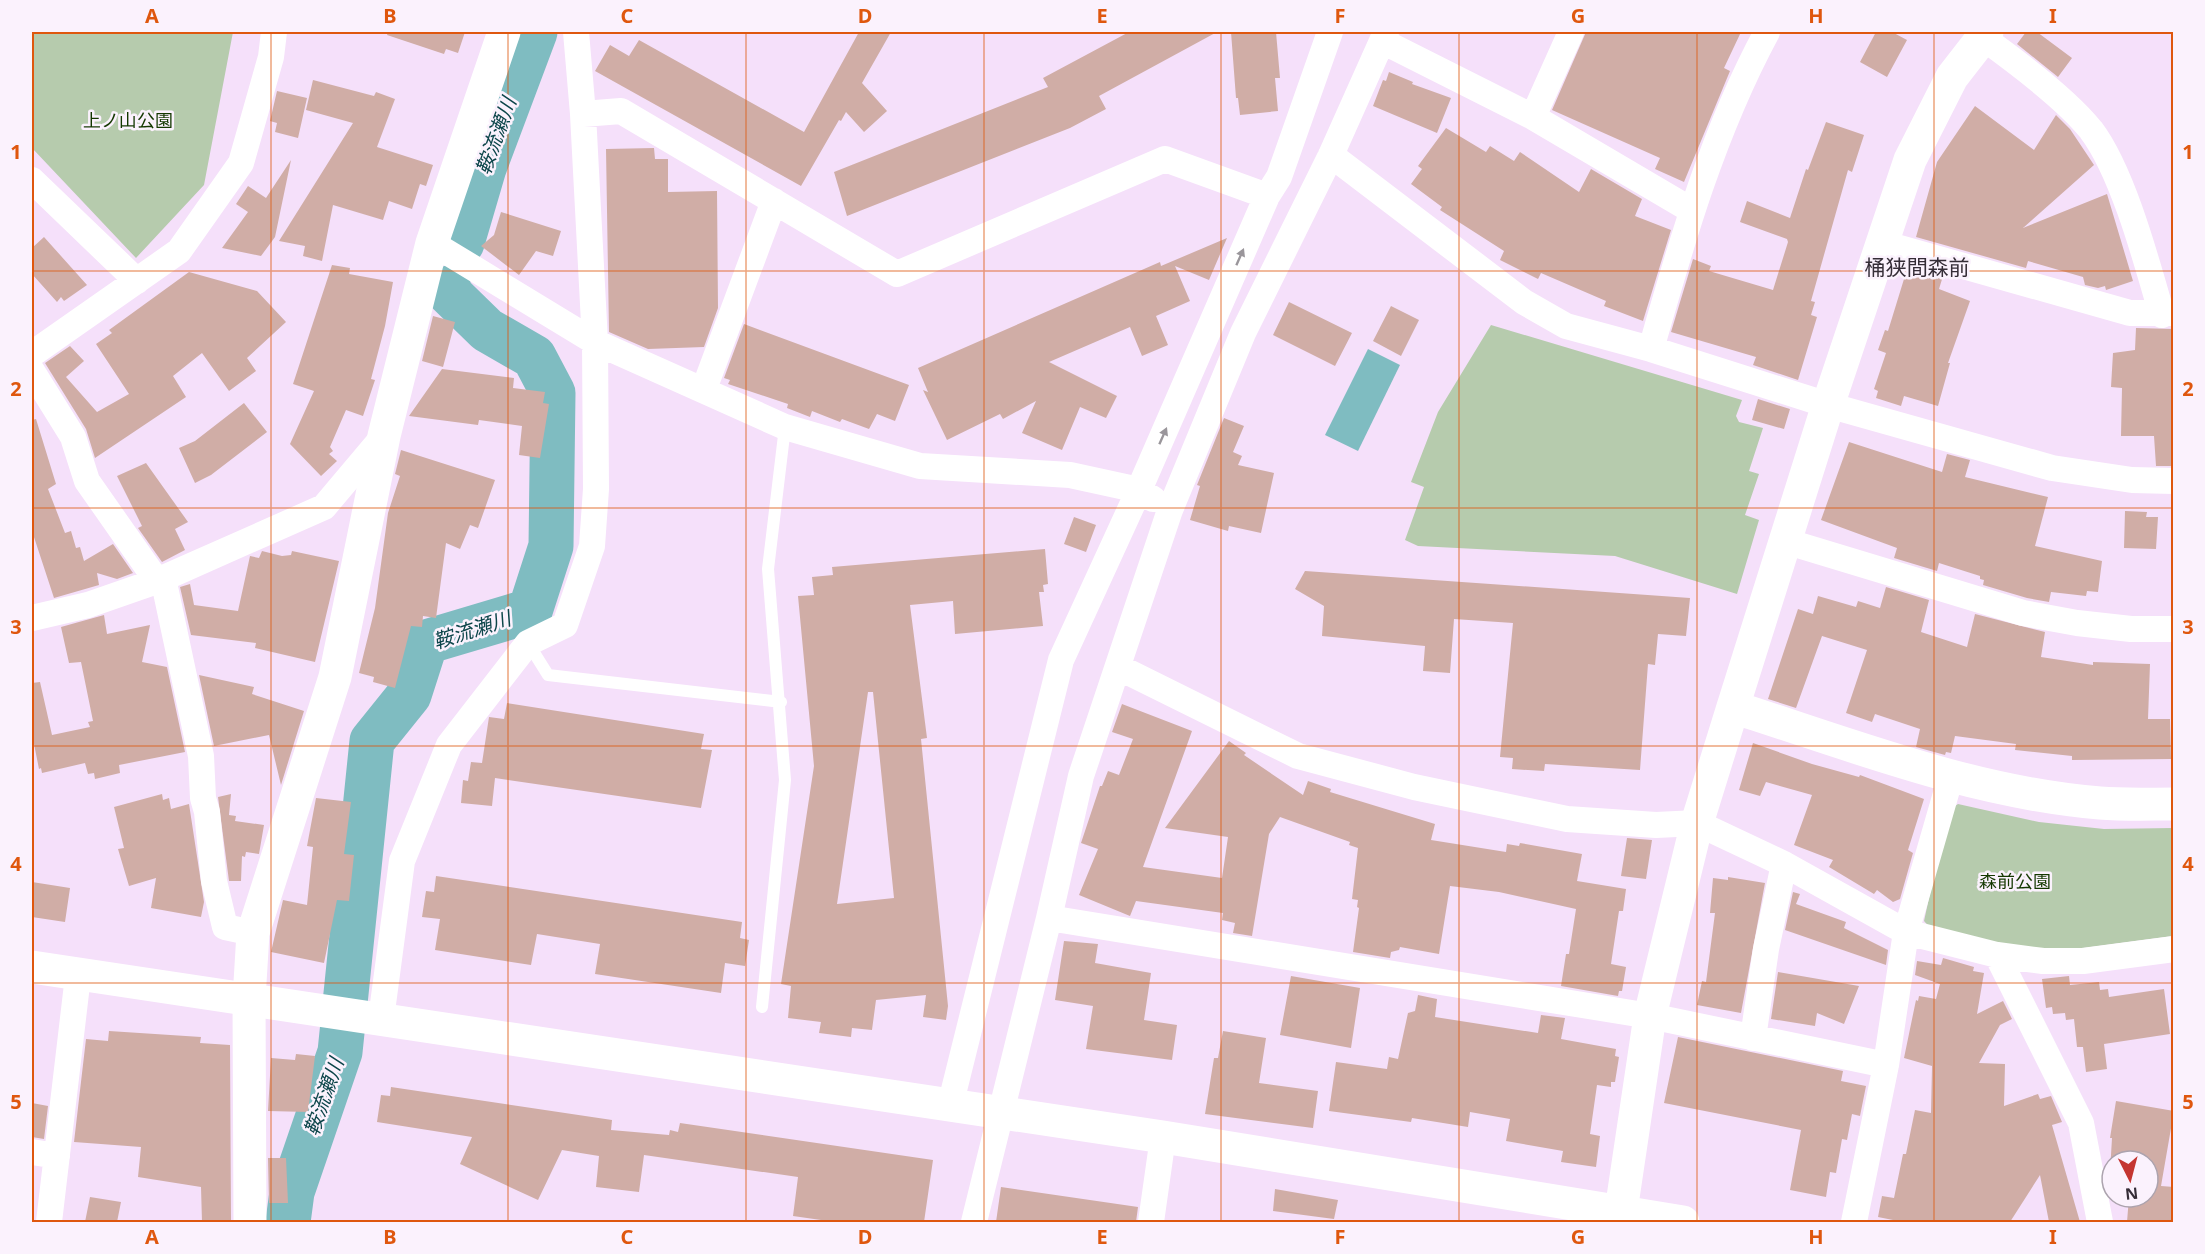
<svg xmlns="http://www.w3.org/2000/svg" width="2205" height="1254" font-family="'Noto Sans','Noto Sans JP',sans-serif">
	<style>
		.green { fill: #b6cbad }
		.water { fill: #7fbcc1 }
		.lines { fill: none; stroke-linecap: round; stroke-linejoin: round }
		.river { stroke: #7fbcc1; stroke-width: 45 }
		.building { fill: #d0ada6; fill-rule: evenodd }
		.lane { stroke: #fff; stroke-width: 12 }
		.street { stroke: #fff; stroke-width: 26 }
		.secondary { stroke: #fff; stroke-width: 33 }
		.oneway { fill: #9a969b }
		.grid { fill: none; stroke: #df570e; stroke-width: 1.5; stroke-opacity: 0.55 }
		.labels { text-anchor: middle; stroke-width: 5; stroke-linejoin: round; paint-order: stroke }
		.park-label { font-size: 18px; fill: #143800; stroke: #fbf2fd }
		.water-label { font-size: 20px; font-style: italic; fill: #0c454a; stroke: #fbf2fd }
		.quarter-label { font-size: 21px; fill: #352d37; stroke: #fbf2fd }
		.neatline { fill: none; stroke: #df570e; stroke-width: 2 }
		.grid-label { font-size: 20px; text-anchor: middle; font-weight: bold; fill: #df570e }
	</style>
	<rect width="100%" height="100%" fill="#f5e0fa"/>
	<path class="green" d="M32,32h201l-29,153 -68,73 -104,-110z
		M1491,325l251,75 -6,16 3,6 24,6 -14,43 10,3 -14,41 14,5 -22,74 -122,-38 -197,-10 -13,-6 19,-53 -13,-5 27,-70z
		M1958,804l81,18 65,7 69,-1v108l-97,13 -36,1 -107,-19 -9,-10 24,-110z"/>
	<path class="water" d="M1368,349l32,16 -42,86 -33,-16z"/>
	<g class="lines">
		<path class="river" d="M462,243l22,-75 51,-136
			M288,1222l4,-30 48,-140 32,-311 37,-46 17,-53 104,-31 21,-65 2,-153 -19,-36 -47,-27 -39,-38 1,-4"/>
	</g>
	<path class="building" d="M388,32h77l-7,21 -12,-4 -2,5 -57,-19z
		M859,32h32l-29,51 25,28 -23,21 -18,-20 -5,9 -2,-1 -38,66 -206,-115 15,-26 19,11 10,-16 165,92z
		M1129,32h88l-118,64 7,13 -36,19 -223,88 -13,-44 214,-85 -5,-9z
		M1231,32h45l4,46h-5l3,33 -38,4 -2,-17h-2z
		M1586,32h155l-17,36 6,3 -46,111 -29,-13 5,-11 -108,-48z
		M1876,32h16l15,8 -20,37 -27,-15z
		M2026,32h11l35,26 -14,19 -41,-33z
		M1389,72l24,10 -1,2 39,14 -14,35 -64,-27 10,-26 3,1z
		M313,80l61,16 2,-4 19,7 -18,48 56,18 -7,21 -6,-2 -8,25 -23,-8 -6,19 -50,-15 -11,56 -19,-5 2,-10 -26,-5 74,-118 -47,-13z
		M277,91l30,7 -9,40 -23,-6 2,-9 -7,-2z
		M1975,106l59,44 22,-35 14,14 24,36 -71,63 84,-34 26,87 -27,9 -1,-4 -7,2 -13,-3 -2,-8 -55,-16 -2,7 -110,-31 21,-75z
		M1826,122l38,13 -12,37 -4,-2 -37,131 4,1 -4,13 6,2 -19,63 -45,-15 3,-8 -85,-25 22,-73 18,7 -2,5 64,19 15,-48 -1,-3 -47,-17 7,-21 43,17 16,-49 2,1z
		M1446,128l40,24 4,-6 24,15 6,-9 59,40 12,-23 51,30 -7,17 36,14 -28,91 -39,-15 2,-5 -65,-28 -3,6 -38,-19 4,-9 -64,-41 2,-3 -31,-23 11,-15 -4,-3z
		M654,148l1,11h13v33l49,-1 1,117 -14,39 -56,2 -39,-17 -3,-183z
		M291,160l-16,77 -14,19 -39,-8 26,-36 -12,-8 12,-18 18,12z
		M501,212l60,19 -8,25 -17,-5 -17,24 -38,-29 13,-11z
		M44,237l43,48 -23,16 -3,-4 -4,5 -25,-28v-26z
		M1227,238l-18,42 -34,-14 15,35 -34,15 12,29 -26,11 -12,-29 -81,35 68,34 -11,22 -26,-11 -18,43 -40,-17 14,-32 -33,18 -3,-5 -53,26 -24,-50 5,2 -10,-24 242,-106 1,4z
		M332,265l18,3 -1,6 44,8 -8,44 -14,53 4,1 -12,36 -17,-6 -16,37 3,4 -4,3 8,7 -16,15 -31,-32 24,-53 -21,-7z
		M1908,266l35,10 -4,13 31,12 -22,62h2l-12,43 -34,-10 -3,10 -25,-8 2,-7 -4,-2 12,-36 -8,-3 7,-20 3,1z
		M189,272l68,19 29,31 -39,36 9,13 -27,20 -27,-38 -29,23 13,21 -91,61 -9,-29 -41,-66 25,-17 14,15 -18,16 31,35 32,-18 -33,-50 16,-11 -3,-3z
		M1289,302l63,31 -17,33 -62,-31z
		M1391,306l28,14 -18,36 -28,-15z
		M433,316l22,6 -12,45 -21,-6z
		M744,324l165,61 -14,36 -18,-7 -8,15 -27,-10 -2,3 -28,-11 -2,6 -23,-9 1,-4 -60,-20 2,-4 -6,-2z
		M2136,328l38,1v137h-18l-2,-30h-33l1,-48 -11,-1 2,-34 22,-3z
		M442,369l72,9 -1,10 32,4 -2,11 6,1 -9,54 -21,-3 3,-29 -43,-6 -1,5 -69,-9z
		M1758,399l32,10 -6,20 -32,-9z
		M244,403l23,29 -56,43 -16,8 -16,-35 16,-7z
		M1224,418l20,8 -11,26 9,4 -4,9 36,8 -13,60 -32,-7 -1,5 -38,-11 10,-34 -3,-1z
		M36,419l20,65 -8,5 17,44 6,-2 5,17 4,-1 4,14 29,-17 20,29 -16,6 -20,-6 2,12 -45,13 -22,-67v-111z
		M1849,442l93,30 5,-18 23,6 -5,17 83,20 -13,49 67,15 -4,31 -11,-1 -1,5 -35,-4 -2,10 -22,-4 -44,-13 1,-5 -4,-1v-3l-41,-13 -2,8 -43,-13 3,-10 -76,-28z
		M401,450l94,30 -17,48 -8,-3 -10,24 -14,-6 -10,75 -13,-2 -1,11 -11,-1 -16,62 -22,-6 1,-5 -15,-4 16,-65 13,-95 12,-37 -5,-2z
		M146,463l42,59 -13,7 10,21 -23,12 -24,-34 4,-2 -25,-50z
		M2125,511l22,1 -1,5h12l-2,32 -32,-1z
		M1074,517l22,8 -10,27 -22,-8z
		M1045,549l3,35 -5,1 1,7h-5l4,34 -88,8 -2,-33 -43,4 17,133 -6,1 27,267 -2,14 -23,-3 3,-22 -50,5 -4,30 -20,-2 -1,9 -32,-4 2,-11 -33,-4 3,-32 -10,-2 33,-218 -16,-170 16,-1 -2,-18 21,-2 -1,-8zM868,692h5l21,206 -57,6z
		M262,551l20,5 9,-1 1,-4 47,10 -24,101 -60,-14 1,-5 -65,-8 -11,-48 10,-3 4,21 44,6 12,-55 9,2z
		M1305,571l385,27 -4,38 -28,-2 -3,31 -7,-1 -8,106 -95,-6 -1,7 -32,-2 1,-11 -13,-1 13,-134 -59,-4 -4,54 -27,-2 2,-25 -103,-10 2,-30 -29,-17z
		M1886,587l43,13 -8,32 46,15 8,-33 70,18 -4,25 52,8v-3l57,2 -2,55h22l1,40 -99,1v-4l-57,-6 1,-6 -61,-8 -4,17 -5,-1 -1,3 -29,-8 4,-18 -45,-15 -3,8 -26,-9 21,-63 -45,-14 -26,72 -28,-9 30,-90 15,5 5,-18 38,11 2,-6 22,7z
		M104,615l3,19 43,-9 -8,37 25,5 18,85 -66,13 1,8 -25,6 -1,-6 -6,1 -3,-11 -43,10 -1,-5 -2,1 -7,-35v-51l8,-1 12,53 38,-8 -2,-5 5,-1 -12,-59 -12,1 -8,-36z
		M199,675l55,12 -2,7 52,17 -23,74 -12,-50 -55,11z
		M507,703l197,31 -3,15 11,1 -11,58 -206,-30 -3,28 -31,-3 2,-23 5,1 3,-19 11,1 7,-46 15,2z
		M1122,704l70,27 -49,136 79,11 6,-41 -63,-9 64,-87 17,12 -2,2 59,40 5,-14 23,8 -1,3 105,32 -4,16 75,12 1,-8 12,2 1,-3 62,11 -5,27 49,8 -3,22h-4l-8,53 15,3 -4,24h-3l-1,5 -57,-10 5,-32h3l7,-45 -77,-17 -49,-6 -11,68 -39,-7 -1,3 -8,2 -1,6 -37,-6 6,-44 -2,-1 1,-7 -6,-1 6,-51 -9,-3 1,-3 -70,-25 -11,17 -17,102 -19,-3 2,-10 -13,-3 1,-7 -87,-12 -6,15 -51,-21 19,-46 -17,-6 19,-57h2l6,-15 11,4 14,-36 -21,-7z
		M1753,743l59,21 47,13 1,-2 64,24 -16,51 5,3 -13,46 -7,3 -16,-12 -3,4 -45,-27 4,-7 -39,-15 18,-50 -46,-13 -6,14 -21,-6z
		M162,794l1,6 6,-2 2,11 18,-5 15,98 -3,15 -50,-9 5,-30 -27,8 -11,-37 6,-1 -10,-41z
		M231,794l-2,21 7,1 -1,5 29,4 -5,29 -13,-2 -1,5 -3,-1 -1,25h-12l-11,-84z
		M316,798l35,4 -7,52 10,1 -5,46 -12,-1 -13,63 -53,-11 12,-52 24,5 6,-58 -6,-1z
		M1627,838l25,2 -6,39 -25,-3z
		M436,876l306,46 -2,16 9,2 -4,26 -20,-3 -4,30 -126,-19 5,-30 -63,-10 -6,31 -96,-15 5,-31 -18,-2 4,-26 8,1z
		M1728,877l37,6 -24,130 -44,-8 5,-24 4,1 9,-69h-5l3,-35 15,2z
		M32,882l38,6 -5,34 -33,-5z
		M1793,892l7,2 -4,10 50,18 -2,6 44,22 -2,15 -101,-35z
		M1064,941l34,3 -3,19 56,10 -7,47 33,5 -5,35 -86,-11 7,-43 -38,-6z
		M1943,958l31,9 -1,4 11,2 -7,41 26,-13 9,18 -12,6 -21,38 26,1 -1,42 34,-12 2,5 11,-3 11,26 -10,3 28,97h-31l-9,-47 -30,47h-107l-25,-5 4,-21 12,2 9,-44h3l9,-44 16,3 1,-47 -28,-8 12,-58 2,1 1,-5 17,3 4,-15 -25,-9 2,-14 24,4z
		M1778,972l81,14 -15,38 -27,-11 -2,13 -44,-7z
		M1291,976l69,12 -9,60 -71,-13z
		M2069,976l1,9 29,-3 1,8 8,-1 1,8 55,-8 6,45 -66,10 3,25 -21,3 -3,-25h-6l-3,-28 -8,1 -1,-7 -12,1 -1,-7 -6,1 -4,-29z
		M1418,995l19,4 -2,18 103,16 3,-18 24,3 -4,21 55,10 -1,7 4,1 -4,25h-4v5l-14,-2 -7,49 10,2 -4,31 -35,-5 2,-11 -57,-10 4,-22 -40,-7 -2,15 -56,-9 -1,4 -82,-11 7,-49 51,7 2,-12 9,2 10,-46 7,-2z
		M109,1031l92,6 -1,6 30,2 1,177h-29l-1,-35 -63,-10 3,-30 -67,-5 12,-103 22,2z
		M1223,1031l43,7 -7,45 59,8 -5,37 -108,-14 9,-56h4z
		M1678,1037l165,34 -2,10 25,5 -6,30 -8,-2 -5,26 -5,-1 -6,34 -6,-1 -4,25 -36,-7 11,-60 -137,-27z
		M296,1054l19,2 -7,56 -40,-1 3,-53 24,2z
		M391,1087l221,33 -1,10 58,5 1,-5 8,2 2,-9 253,37 -9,62h-89l-42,-6 5,-39 -154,-22 -5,37 -43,-5 3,-31 -37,-6 -24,50 -78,-36 12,-27 -95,-15 4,-27 9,1z
		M2116,1101l58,10 -13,75 13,1v35h-47l2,-25h19v-36h-36v29l-3,-1 3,-51h-2z
		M32,1103l16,3 -4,33 -12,-2z
		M268,1158h18l2,45h-19z
		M1001,1187l137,20 -2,15h-140z
		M1275,1189l63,11 -4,19 -61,-8z
		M90,1197l31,5 -4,20h-32z"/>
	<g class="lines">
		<path class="lane" d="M528,643l20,32 233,27
			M762,1007l23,-227 -17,-211 17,-142"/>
		<path class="street" d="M1982,37c32,23 85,63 109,93 32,42 56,133 71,185
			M1382,41l151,76 158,93
			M583,114l38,-3 276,163 268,-115 102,37
			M1533,117l38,-85
			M1331,155l193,147 42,24 85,23 177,56 224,63 80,12 42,1
			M32,180l105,101
			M432,243l163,99 190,85 135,39 150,9 69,15 14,9
			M1882,243l248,70h44
			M1651,349c31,-109 62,-217 116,-317
			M32,354l147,-103 62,-88 30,-106 3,-25
			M32,371l41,66 14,44 70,100
			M704,389l70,-188
			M1785,541l238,72 54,10 54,6h43
			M163,578l38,178 2,42 4,14 7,69 11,46 28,6
			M32,618l56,-13 69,-24 167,-74 59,-70
			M1118,667l180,89 116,31 153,32 89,6 41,-2 87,41 122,68 91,23 46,6h40l91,-12
			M1049,918l601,98 236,49
			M1997,955l84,168 19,99
			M381,1019l21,-158 47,-116 79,-102 37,-18 27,-79 4,-57 -1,-147 -12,-228 -7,-82
			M1753,1038l13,-89 18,-85
			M950,1106l111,-446 78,-170 128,-294 12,-19 51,-145
			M32,1152l25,4
			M49,1222l29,-246
			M974,1222l75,-304 32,-142 89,-266 73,-177 88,-178 55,-123
			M1151,1222l12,-85
			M1854,1222l32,-157 20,-133 45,-156"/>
		<path class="secondary" d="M1733,707c119,38 241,86 367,96 24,2 49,1 74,1
			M32,967l1131,170 520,85
			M1621,1211l29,-195 47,-193 36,-116 95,-302 82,-245 42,-83 35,-45
			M250,1222l-1,-223 4,-66 82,-256 49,-241 48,-193 72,-211"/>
	</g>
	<defs><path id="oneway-solid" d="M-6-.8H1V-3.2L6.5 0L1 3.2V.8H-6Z" transform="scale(1.5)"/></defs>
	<g class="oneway">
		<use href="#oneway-solid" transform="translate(1240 257) rotate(-66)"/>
		<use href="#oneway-solid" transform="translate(1163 436) rotate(-66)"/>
	</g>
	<path class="grid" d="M271,32v1190M508,32v1190M746,32v1190M984,32v1190M1221,32v1190M1459,32v1190M1697,32v1190M1934,32v1190M32,271h2142M32,508h2142M32,746h2142M32,983h2142"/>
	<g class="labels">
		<g class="park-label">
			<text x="128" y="127">上ノ山公園</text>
			<text x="2015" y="888">森前公園</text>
		</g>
		<g class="water-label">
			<text transform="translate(496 136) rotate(-70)" y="7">鞍流瀬川</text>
			<text transform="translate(472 630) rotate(-18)" y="7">鞍流瀬川</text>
			<text transform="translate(324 1097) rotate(-71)" y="7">鞍流瀬川</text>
		</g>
		<g class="quarter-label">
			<text x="1917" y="275">桶狭間森前</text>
		</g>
	</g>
	<rect width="2205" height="1254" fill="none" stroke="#fbf2fd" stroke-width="66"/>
	<g transform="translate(2130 1179) rotate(174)"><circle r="28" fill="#fbf2fd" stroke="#aca3ae" stroke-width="1.5"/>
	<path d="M0-4.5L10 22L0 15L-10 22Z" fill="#c43531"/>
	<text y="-9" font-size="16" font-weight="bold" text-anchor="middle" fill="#352d37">N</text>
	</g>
	<rect x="33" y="33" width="2139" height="1188" class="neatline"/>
	<g class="grid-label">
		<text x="152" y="23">A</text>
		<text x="390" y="23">B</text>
		<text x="627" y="23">C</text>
		<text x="865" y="23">D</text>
		<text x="1102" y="23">E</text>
		<text x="1340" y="23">F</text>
		<text x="1578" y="23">G</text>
		<text x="1816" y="23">H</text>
		<text x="2053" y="23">I</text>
		<text x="16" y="159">1</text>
		<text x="2188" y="159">1</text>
		<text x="16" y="396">2</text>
		<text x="2188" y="396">2</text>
		<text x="16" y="634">3</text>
		<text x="2188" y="634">3</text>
		<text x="16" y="871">4</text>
		<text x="2188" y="871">4</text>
		<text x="16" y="1109">5</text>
		<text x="2188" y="1109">5</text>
		<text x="152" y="1244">A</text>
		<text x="390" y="1244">B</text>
		<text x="627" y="1244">C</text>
		<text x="865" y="1244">D</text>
		<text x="1102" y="1244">E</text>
		<text x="1340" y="1244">F</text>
		<text x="1578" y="1244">G</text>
		<text x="1816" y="1244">H</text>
		<text x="2053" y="1244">I</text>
	</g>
</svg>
